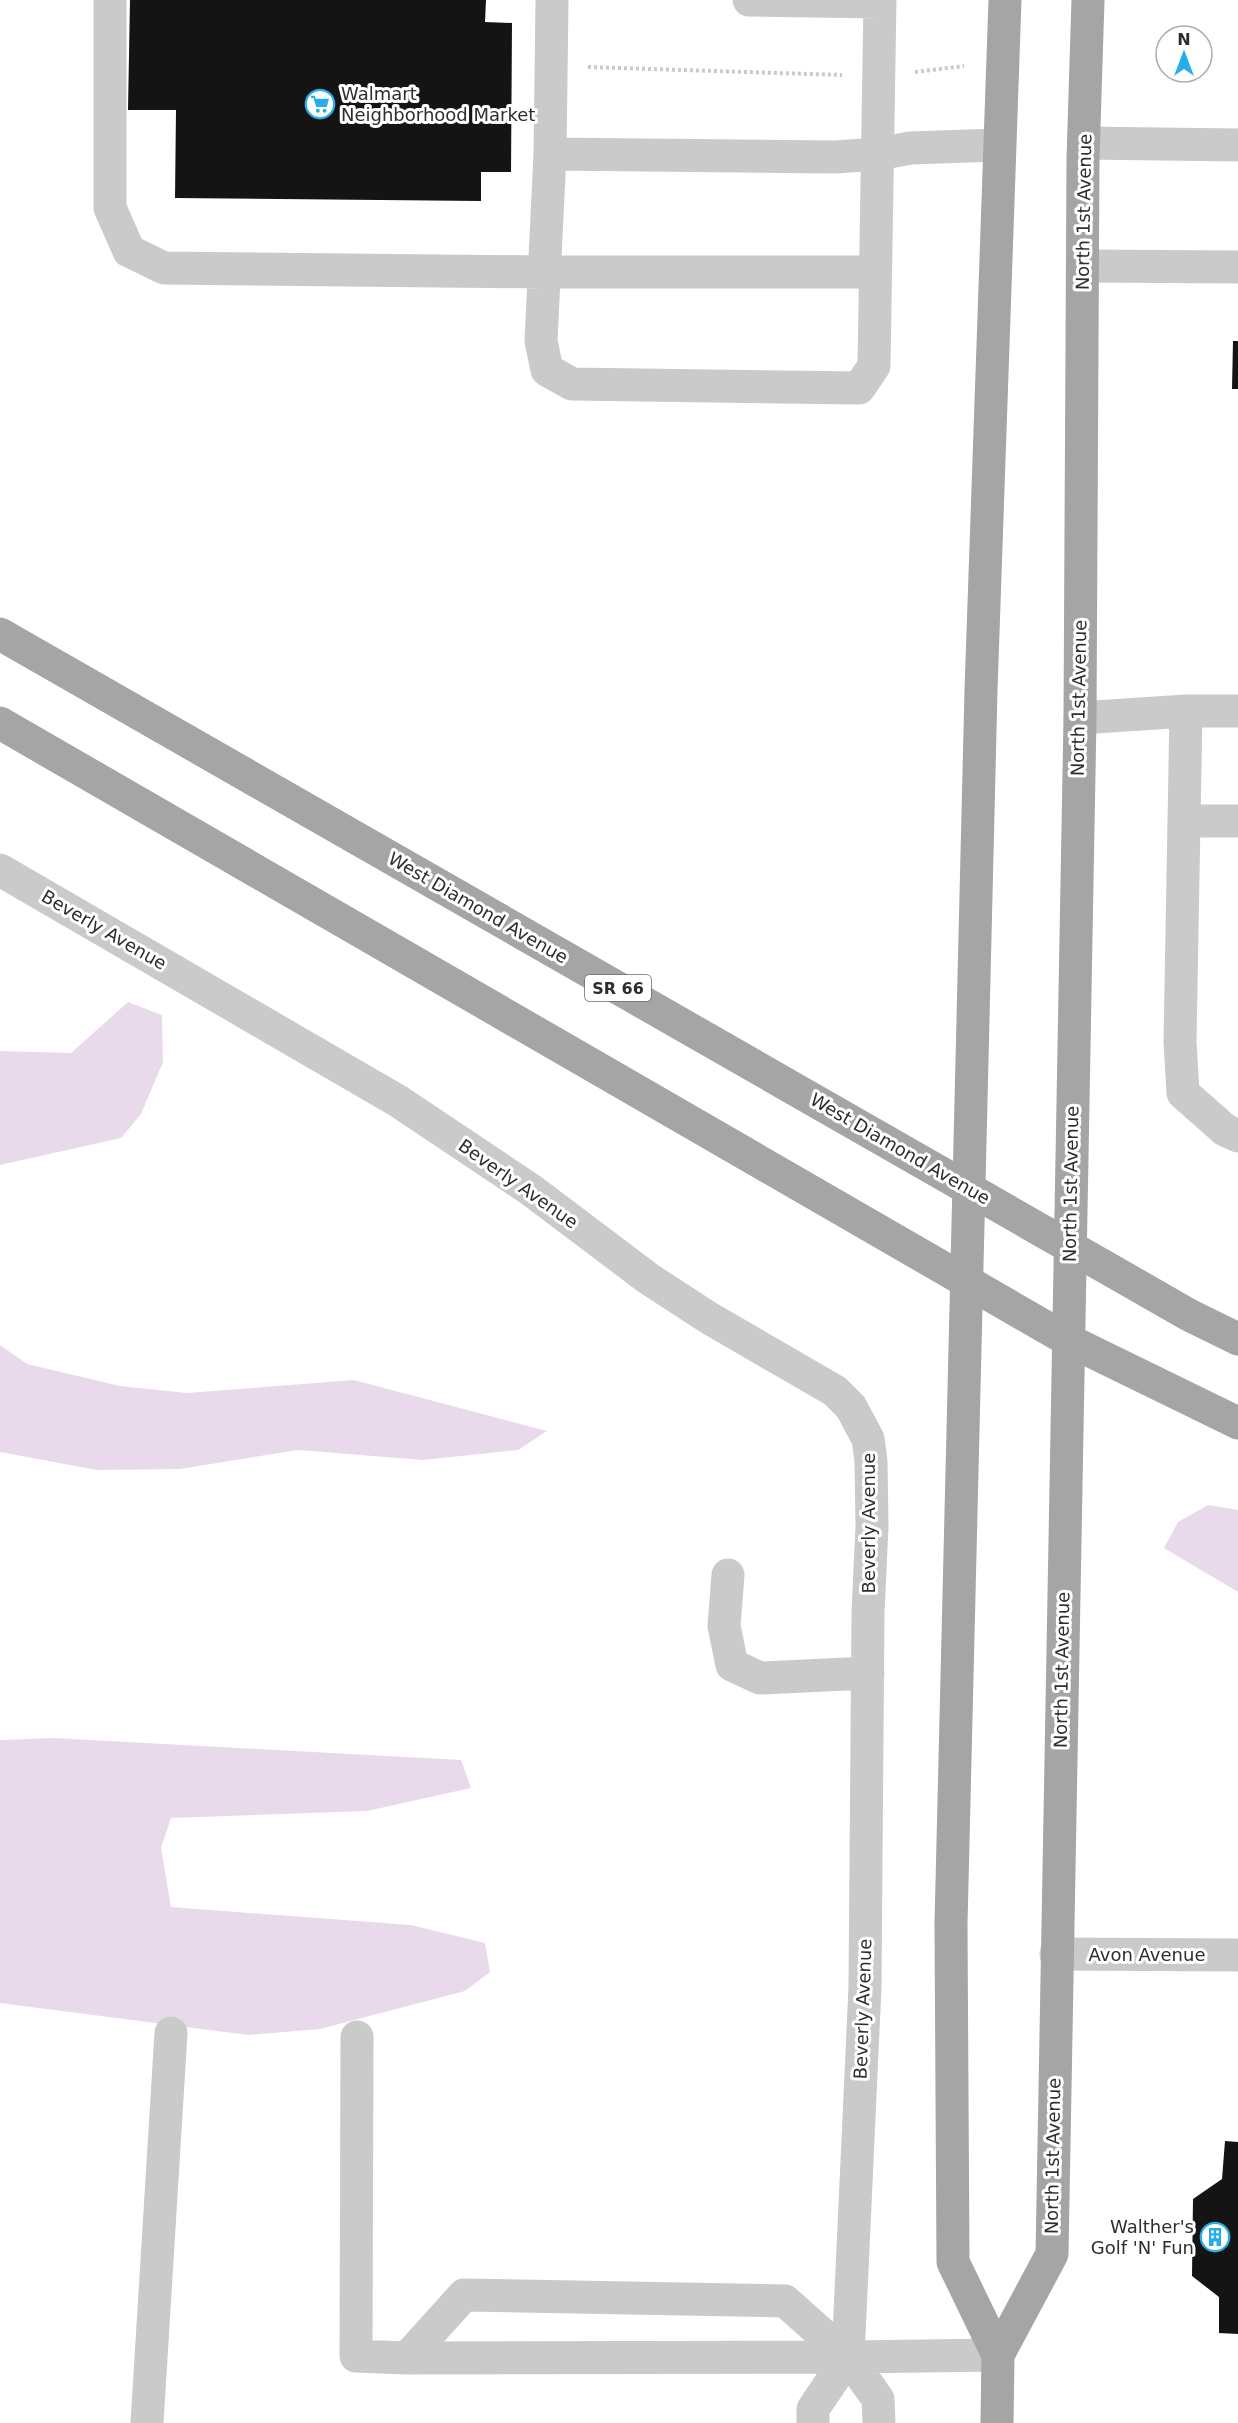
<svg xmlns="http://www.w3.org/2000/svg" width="1238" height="2423" font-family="'DejaVu Sans',sans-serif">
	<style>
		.green { fill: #e9daeb }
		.building { fill: #141414 }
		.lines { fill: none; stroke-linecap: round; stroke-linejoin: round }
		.path { stroke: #cacaca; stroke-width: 4; stroke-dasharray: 3 3; stroke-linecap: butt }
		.minor { stroke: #cacaca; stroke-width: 33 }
		.major { stroke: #a5a5a5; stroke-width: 33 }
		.labels { text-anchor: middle; stroke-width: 6; stroke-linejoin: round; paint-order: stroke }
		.shield { fill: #fff; stroke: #6c6c6c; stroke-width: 1.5 }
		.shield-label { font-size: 16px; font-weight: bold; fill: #2d2d2d }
		.poi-label { font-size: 18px; fill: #2d2d2d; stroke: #fff; text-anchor: start }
		.street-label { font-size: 18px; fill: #2d2d2d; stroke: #fff }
	</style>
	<rect width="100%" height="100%" fill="#fff"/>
	<path class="green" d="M128,1002l34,13 1,47 -22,52 -20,24 -121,27v-114l71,2z
		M0,1345l27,19 93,22 67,7 167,-13 193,51 -29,19 -95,10 -125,-10 -118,19 -83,1 -97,-18z
		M1208,1505l30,5v82l-74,-44 14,-26z
		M54,1738l407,22 10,28 -104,23 -196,7 -10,30 10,59 240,18 74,18 5,29 -25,19 -145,38 -72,6 -248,-32v-263z"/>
	<path class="building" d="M130,0h356l-1,22 27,1 -1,149h-30v29l-306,-3 1,-88h-48z
		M1233,341h5v48h-6z
		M1225,2141l13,1v192l-19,-1v-36l-27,-21 1,-77 29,-20z"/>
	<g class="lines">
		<path class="path" d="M588,67l254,8
			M915,72l49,-6"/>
		<path class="minor" d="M110,0v208l19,43 35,17 381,4h329
			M552,0l-2,154 -9,187 6,29 25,14 287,4 15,-22 6,-366
			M749,0l131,2
			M1084,143l154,2
			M550,154l285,3 44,-3 31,-6 89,-3
			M1083,266l155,1
			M1186,711l-6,330 3,52 42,37 13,6
			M1080,718l106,-7h52
			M1184,821h54
			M0,870l398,231 133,89 118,89 60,39 126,73 16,16 17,32 3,22 1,65 -4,87 -3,374 -17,370 150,-2
			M728,1575l-4,51 8,39 28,13 108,-5
			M1056,1954l182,1
			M357,2037l-1,319 51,2 441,-1
			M407,2358l57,-63 321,6 63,56 30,42 1,24
			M147,2423l24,-390
			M813,2423v-14l35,-52"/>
		<path class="major" d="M0,634l1189,681 49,24
			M0,723l1068,617 170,83
			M998,2355l54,-101 28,-1536 3,-559 5,-159
			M997,2423l1,-68 -45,-93 -2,-338 30,-1234 24,-690"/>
	</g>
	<defs>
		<g id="supermarket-ring" transform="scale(1.5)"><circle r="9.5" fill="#fff" stroke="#29acea" stroke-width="1.5"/><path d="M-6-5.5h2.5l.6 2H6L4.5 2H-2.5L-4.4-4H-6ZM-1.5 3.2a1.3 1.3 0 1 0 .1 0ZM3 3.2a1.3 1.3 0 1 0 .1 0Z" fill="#29acea"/></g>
		<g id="building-ring" transform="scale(1.5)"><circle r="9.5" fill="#fff" stroke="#29acea" stroke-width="1.5"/><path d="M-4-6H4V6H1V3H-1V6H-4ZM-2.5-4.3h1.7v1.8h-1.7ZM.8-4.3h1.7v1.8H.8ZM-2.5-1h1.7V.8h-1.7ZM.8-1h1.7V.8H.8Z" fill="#29acea"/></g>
	</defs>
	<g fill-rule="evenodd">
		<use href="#supermarket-ring" x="320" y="104"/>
		<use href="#building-ring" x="1215" y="2237"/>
	</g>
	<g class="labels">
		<rect class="shield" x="585" y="975" width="66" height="26" rx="4.5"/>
		<g class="shield-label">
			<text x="618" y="994">SR 66</text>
		</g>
		<g class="poi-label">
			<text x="341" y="100">Walmart<tspan x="341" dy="21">Neighborhood Market</tspan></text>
			<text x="1194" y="2233" text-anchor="end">Walther's<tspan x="1194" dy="21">Golf 'N' Fun</tspan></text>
		</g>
		<g class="street-label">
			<text transform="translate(1084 212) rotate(-89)" y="6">North 1st Avenue</text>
			<text transform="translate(1079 698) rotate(-89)" y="6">North 1st Avenue</text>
			<text transform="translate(478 908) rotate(30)" y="6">West Diamond Avenue</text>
			<text transform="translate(104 930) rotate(30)" y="6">Beverly Avenue</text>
			<text transform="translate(900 1149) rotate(30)" y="6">West Diamond Avenue</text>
			<text transform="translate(518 1184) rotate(35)" y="6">Beverly Avenue</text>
			<text transform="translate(1071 1184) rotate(-89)" y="6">North 1st Avenue</text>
			<text transform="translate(869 1523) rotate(-90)" y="6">Beverly Avenue</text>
			<text transform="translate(1062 1670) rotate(-89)" y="6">North 1st Avenue</text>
			<text x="1147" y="1961">Avon Avenue</text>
			<text transform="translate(863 2009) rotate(-88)" y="6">Beverly Avenue</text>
			<text transform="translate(1053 2156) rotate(-89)" y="6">North 1st Avenue</text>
		</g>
	</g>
	<g transform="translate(1184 54)"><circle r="28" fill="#ffffff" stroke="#ababab" stroke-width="1.5"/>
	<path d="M0-4.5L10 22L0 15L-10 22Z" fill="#29acea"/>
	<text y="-9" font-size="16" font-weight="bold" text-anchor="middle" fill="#2d2d2d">N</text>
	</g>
</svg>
